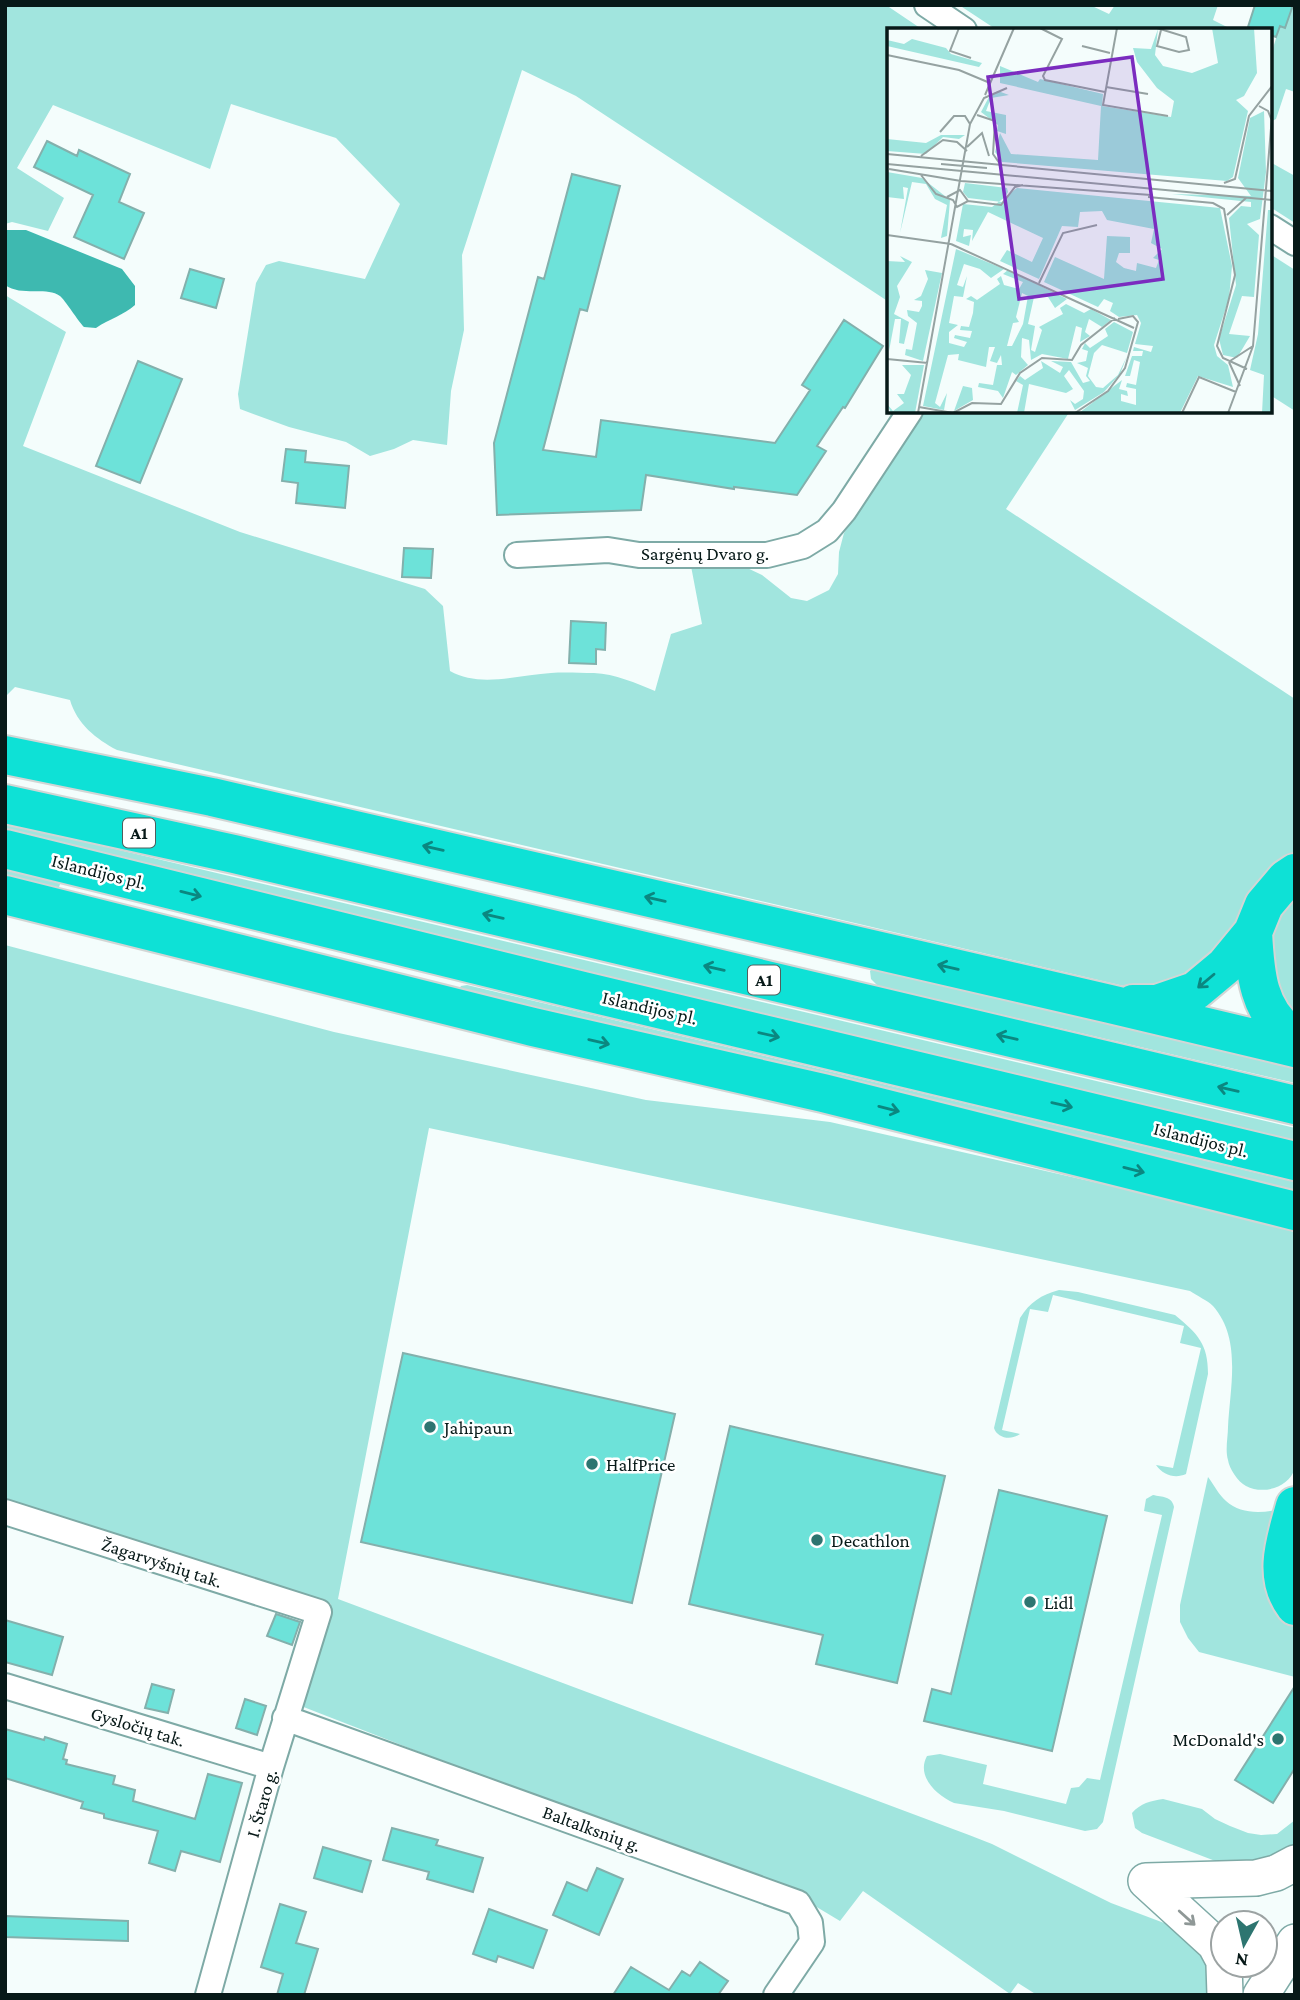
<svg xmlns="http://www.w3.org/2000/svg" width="1300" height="2000" font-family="'Crimson Pro',serif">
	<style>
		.green { fill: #a1e5de }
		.water { fill: #3eb9b0 }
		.building { fill: #6de2d9; stroke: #83b0ac; stroke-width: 2 }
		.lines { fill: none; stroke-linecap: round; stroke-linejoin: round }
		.street-casing { stroke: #7eaaa6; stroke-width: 28 }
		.secondary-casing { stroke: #7eaaa6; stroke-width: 38 }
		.highway-casing { stroke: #d2d6d5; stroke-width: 42 }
		.street { stroke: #fff; stroke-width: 24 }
		.secondary { stroke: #fff; stroke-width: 35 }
		.highway { stroke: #0ee1d6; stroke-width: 38 }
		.oneway { stroke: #0b8780 }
		.oneway2 { stroke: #8f9897 }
		.poi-dot { fill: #2d7570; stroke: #fff; stroke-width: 2.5 }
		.labels { text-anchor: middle; stroke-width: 5; stroke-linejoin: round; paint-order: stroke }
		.shield { fill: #fff; stroke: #515e5d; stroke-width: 2 }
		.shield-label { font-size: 18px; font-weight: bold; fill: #071918 }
		.street-label { font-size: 19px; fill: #071918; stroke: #fff }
		.poi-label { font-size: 19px; fill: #071918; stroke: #fff; text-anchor: start }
		.inset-road { fill: none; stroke: #95a2a1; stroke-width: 2 }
		.view { fill: #7b2cbf; fill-opacity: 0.15; stroke: #7b2cbf; stroke-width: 3.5 }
		.inset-edge { fill: none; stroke: #071918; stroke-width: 3.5 }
	</style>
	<rect width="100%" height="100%" fill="#f4fdfc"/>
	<path class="green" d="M5,5h881l37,25h-34v272l-313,-206 -54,-26 -60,185 2,75 -13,61 -4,54 -34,-5 -19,9 -24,7 -24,-14 -57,-15 -49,-18 -2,-15 18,-111 10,-18 13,-4 86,18 35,-75 -64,-66 -105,-34 -21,65 -157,-64 -36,63 47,30 -16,33 -36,-9 -7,2z
		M959,5h131l19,9 6,-9h103l-5,15 20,10h-236z
		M1293,5h2v87l-9,-3 -10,30 -6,3v-75l3,1 7,-22 5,2z
		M1270,162l25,14v47l-25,-16z
		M1270,254l25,16v141l-25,-16z
		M5,295l61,37 -43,114 217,86 185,57 18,17 7,65c29,17 69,4 101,2 14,-1 28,0 43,0 21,1 42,10 61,18l16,-57 31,-10 -11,-58h52l19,9 29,23 16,3 22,-11 9,-16 1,-22 5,-19 79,-122h147l-64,98 289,190v161l-63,75 -51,47 -28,5h-25l-1011,-237c-21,-11 -40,-26 -47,-50l-55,-13 -10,10z
		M5,823l1290,305v15l-334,-82 -956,-226z
		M5,870l51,12 4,2 -2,7 -53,-10z
		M1295,897v126l-32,-62 10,-35z
		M5,945l329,87 312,68 184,22 347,79 108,27 10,5v235c-6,20 -32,27 -49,18 -8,-4 -17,-18 -18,-26 -3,-10 0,-23 0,-33 2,-40 14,-88 -15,-121 -6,-6 -16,-10 -23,-15l-761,-163 -91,471 631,236 23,9 119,59 85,32 8,6 12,54h-179l-19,-12 -8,11 -147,-103 -23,30 -25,-15 -514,-200 30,-102 -326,-101z
		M876,965l419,99v19l-417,-97 -7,-7 -1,-8z
		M467,985l828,197v14l-836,-207 2,-3z
		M1059,1290l19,2 97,23c23,19 33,29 33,59l-22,100c-11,5 -23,1 -30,-9l17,3 28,-120 -21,-5 4,-17 -131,-31 -5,17 -18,-3 -28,121 18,4c-9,7 -23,4 -26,-6l26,-110c10,-16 21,-23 39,-28z
		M1208,1477c6,8 11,18 18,24 16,15 42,12 61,6l8,113v57l-96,-25 -11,-14 -8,-16v-17z
		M1153,1495c9,2 19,1 21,12l-71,315 -6,7 -12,2 -81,-20 -50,-8c-18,-8 -38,-27 -27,-47l13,-2 47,11 -4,19 83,20 5,-16 8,-1 8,-9 13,2 62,-265 -18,-4 2,-12z
		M1163,1799l39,10 13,10 15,7 18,7 13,2 16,-1 18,-14v28l-14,11 -50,8 -89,-34 -7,-5 -3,-15c9,-10 18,-12 31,-14z"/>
	<path class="water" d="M5,230h21l96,39 13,17v19c-11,10 -26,14 -39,23l-12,-1c-6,-6 -19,-27 -24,-31 -14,-10 -38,1 -55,-11z"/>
	<path class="building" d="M1255,5h38l-8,23 -5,-2 -4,11 -6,-2v-5h-14l-8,-3z
		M47,141l30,15 2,-6 51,24 -11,28 25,11 -20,46 -50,-22 19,-42 -59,-28z
		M572,174l48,12 -33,125 -7,-2 -37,141 53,7 5,-37 174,23 35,-53 -8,-5 42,-65 39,26 -38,62 -2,-1 -26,39 9,5 -29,44 -63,-8v2l-88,-14 -5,35 -144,5 -3,-72 44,-166 6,2z
		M190,269l34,10 -8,29 -35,-10z
		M138,361l44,18 -42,104 -44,-17z
		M286,449l20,2 -1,11 44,4 -4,42 -49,-5 2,-20 -16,-2z
		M404,548l29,1 -2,29 -29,-1z
		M571,621l35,2 -1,27 -9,-1v15l-27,-1z
		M403,1353l272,61 -43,189 -271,-61z
		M730,1426l215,50 -48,207 -81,-19 7,-29 -134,-31z
		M999,1490l108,26 -55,235 -128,-30 8,-32 19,5z
		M276,1614l24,8 -8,23 -25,-9z
		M5,1620l58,17 -11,38 -47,-13z
		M152,1684l22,6 -6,23 -23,-5z
		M1295,1686v82l-22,35 -38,-23z
		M245,1699l21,7 -9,29 -21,-7z
		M5,1729l39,11 1,-3 22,7 -4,15 4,1 -1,4 49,12 -2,8 22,6 -2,11 62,18 13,-45 34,9 -22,79 -39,-11 -6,20 -26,-8 9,-32 -54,-13v-4l-23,-6 2,-6 -78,-24z
		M392,1828l46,12 -2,5 47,13 -10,34 -46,-13 2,-7 -46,-12z
		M323,1847l48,14 -9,31 -48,-14z
		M597,1868l26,11 -24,56 -46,-20 14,-33 20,9z
		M280,1904l26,8 -10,31 22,6 -14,46h-27l6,-21 -22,-7z
		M489,1909l58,21 -14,38 -35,-12 -2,6 -23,-8z
		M5,1916l123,5v20l-123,-4z
		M700,1962l28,19 -10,14h-105l18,-28 38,23 13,-19 8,5z"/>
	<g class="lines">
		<g class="street-casing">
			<path id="street" d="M927,5l37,25
				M1270,227l25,16
				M517,555l91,-5 31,5h128l36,-9 24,-15 17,-20 66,-100
				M5,1512l314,100 -48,155 -63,228
				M5,1686l266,81
				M285,1718l513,185 12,20 2,19 -36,53"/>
		</g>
		<g class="secondary-casing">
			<path id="secondary" d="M1146,1881l110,-3 20,-5 19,-10
				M1146,1881l69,63 8,15
				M1224,1965l1,30
				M1261,1995l34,-53"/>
		</g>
		<g class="highway-casing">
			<path id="highway" d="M5,755l207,42 898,207 185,44
				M5,804l229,50 1061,251
				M5,849l578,142 712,170
				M5,895l528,132 290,66 472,118
				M1253,932c2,39 4,82 42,105
				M1133,1004h24l38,-13 30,-25 28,-34 11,-27 22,-26 9,-6
				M1295,1506c-9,33 -23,70 0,100"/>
		</g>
		<use href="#street" class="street"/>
		<use href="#secondary" class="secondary"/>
		<use href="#highway" class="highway"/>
	</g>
	<defs><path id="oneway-shaft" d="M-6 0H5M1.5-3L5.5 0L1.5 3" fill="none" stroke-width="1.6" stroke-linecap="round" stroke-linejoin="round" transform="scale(1.75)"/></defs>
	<g class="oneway">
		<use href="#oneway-shaft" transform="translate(433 848) rotate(-167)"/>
		<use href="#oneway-shaft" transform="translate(191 894) rotate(14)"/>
		<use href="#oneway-shaft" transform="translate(655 899) rotate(-167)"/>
		<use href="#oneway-shaft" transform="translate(493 916) rotate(-167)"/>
		<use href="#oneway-shaft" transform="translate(948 967) rotate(-167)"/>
		<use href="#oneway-shaft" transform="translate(714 968) rotate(-167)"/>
		<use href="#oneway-shaft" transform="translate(1206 981) rotate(140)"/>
		<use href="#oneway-shaft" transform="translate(769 1035) rotate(13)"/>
		<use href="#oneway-shaft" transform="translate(1007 1037) rotate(-167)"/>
		<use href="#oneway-shaft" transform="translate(599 1042) rotate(13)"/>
		<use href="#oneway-shaft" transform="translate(1228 1089) rotate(-167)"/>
		<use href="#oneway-shaft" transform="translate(1062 1105) rotate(13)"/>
		<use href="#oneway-shaft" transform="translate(889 1109) rotate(14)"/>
		<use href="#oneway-shaft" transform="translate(1134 1170) rotate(14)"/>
	</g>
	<use class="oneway2" href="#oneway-shaft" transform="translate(1187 1918) rotate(42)"/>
	<g class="poi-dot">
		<circle cx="430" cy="1427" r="7"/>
		<circle cx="592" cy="1464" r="7"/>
		<circle cx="817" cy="1540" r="7"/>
		<circle cx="1030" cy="1602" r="7"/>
		<circle cx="1278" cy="1739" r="7"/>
	</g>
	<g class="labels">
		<g class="shield">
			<rect x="123" y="818.5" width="32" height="29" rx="5"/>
			<rect x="748" y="965.5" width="32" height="29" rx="5"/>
		</g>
		<g class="shield-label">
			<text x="139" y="839">A1</text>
			<text x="764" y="986">A1</text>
		</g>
		<g class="street-label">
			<text x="705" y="560">Sargėnų Dvaro g.</text>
			<text transform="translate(99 871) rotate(14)" y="7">Islandijos pl.</text>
			<text transform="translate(650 1007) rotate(13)" y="7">Islandijos pl.</text>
			<text transform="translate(1201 1139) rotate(14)" y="7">Islandijos pl.</text>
			<text transform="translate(162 1562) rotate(18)" y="7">Žagarvyšnių tak.</text>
			<text transform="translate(138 1726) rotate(17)" y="7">Gysločių tak.</text>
			<text transform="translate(261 1803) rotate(-74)" y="7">I. Štaro g.</text>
			<text transform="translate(592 1828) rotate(20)" y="7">Baltalksnių g.</text>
		</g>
		<g class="poi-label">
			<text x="444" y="1434">Jahipaun</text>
			<text x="606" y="1471">HalfPrice</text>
			<text x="831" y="1547">Decathlon</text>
			<text x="1044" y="1609">Lidl</text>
			<text x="1264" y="1746" text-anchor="end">McDonald's</text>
		</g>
	</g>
	<g transform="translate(887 28)">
		<rect width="385" height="385" fill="#f4fdfc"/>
		<path d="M325,0h42l3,45 -13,23 -8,4 12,11 -15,66 -6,4 -225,-19 -7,-10 5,-19 11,21 87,6 3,-54 -101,-23v-17l38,16 2,-3 63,15 -1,12 69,11 3,-16 -17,-13 -20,-26 -4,-14 18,1 7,-20 -3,26 8,11 29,7 26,-10zM25,11l34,9 5,6 31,9 -3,4 -92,-21v-6l17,4zM111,63l11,4 -18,3 -5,13 20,4v19l-9,-3 1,-6 -17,-13 9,-17zM377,83l2,61 -6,47 -13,5 12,11 -5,62 -12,-1 -13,38 21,2 -13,22 -14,-3 -4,-16 17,-54 -7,-67 12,-12 10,1v-5l-79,-8 79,2 -13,-18 12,-60zM54,107h24l-6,4 -16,-2 -17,17 -39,-3v-12l39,4zM0,144l35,6 28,22 -3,36 -6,2 6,-33 -12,-6 -9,-15 -14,-2 -12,51 8,-45 -5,-1 1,12 -17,-2zM78,155l42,5 1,4 -6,10 -34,-4 -5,-6zM130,160l203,20 12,58 -3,32 -15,47 3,11 11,9 5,22 -35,-11 -18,37h-101l43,-33 -3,9 8,2 1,5 -7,-2v7l15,4v-16l-10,-2 1,-4 9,2 4,-23 -6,-2 -4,16h-5l7,-20h10l1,-5h-10l1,-4 17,5 2,-6 -18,-2 6,-21 -4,-8 -18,2 -9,-6 3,-8 -9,-4 -6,8 -54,-25 11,-25 49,22 3,-43 23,1v16h-11l-3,9 8,6 12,3 1,-8 19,5 3,-8 -6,-2 9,-9 -11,-6 3,-14 -47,-9 -5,-9 -22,1 -2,15 -16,-1 -23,53 -39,-18 7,-11 25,12 11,-24 -55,-26 -16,29 1,-11 -9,-1 -1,8 8,-2 -2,11 -13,-5 7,-37 29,3zM381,182h4v203h-10l2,-38 -14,-5 8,-36zM69,221l48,20 -13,9 -11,-9 -16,-5 -7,21 6,2 4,-11 -3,16 -1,5 -9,-1 -5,27 9,2 -9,7v11l15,4 3,-5 -13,-4 1,-3 15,3 2,-7 -12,-1 1,-4 8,1 4,-14 1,-11 -8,-3 5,-3 6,4 23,-16 -3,-5 4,-3 3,9 15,4 4,-7 -20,-8 5,-4 59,29 -12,9 -7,-11h-14l-6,27 7,2 -4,24 4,2 7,-22 -3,-3 24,-13 -3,-6 6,-4 18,9 7,-4 20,11 -9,7 -13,-8 -4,13 5,4 -10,6 2,-14 -6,-2 -8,33 -26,-5 -11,6 -2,-20 -7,-2 -1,19 7,8 -12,10 -4,-3 -9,26 -5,-7 -20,-4 1,-4 14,2 4,-20h5l-1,-10 -4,8 -7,-2 5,-14h-6l-3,20 -28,-7 1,-6 -11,1 -13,48 5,4 7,-14 -3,17 -21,-4zM135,265l6,3 -5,28 -11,22h-5l6,-23 6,-1 -3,-5zM13,228l12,6 -15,24 3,11 -6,17 15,8 -5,22 -5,-1 2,-24h-6l-6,32 -2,-90 18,1zM38,242l17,3 -19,88 -18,-6 1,-6 6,1 5,-27 -9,-7 -1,-6 12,2 3,-6v-5l-8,-1 7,-4 7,-17zM227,294l19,10 -6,21 -25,-8 -8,8 -6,23 8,11 7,1 15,-13 9,-19 -7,18 -16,18 -29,18 -5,-10 5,4 8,-5 1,-8 -15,-21 -5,6 9,13 -7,4 -37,-9 -5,29h-7l6,-28 -7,-4 4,-5 5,4 18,-12 -2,-7 19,12 3,-6 -12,-6 20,1 12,21 7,-2 -4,-5 2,-8 -11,-5 9,-2 2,-10 -6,-2 3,-6 5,5 18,-12 -3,-7zM15,337h22l-9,48h-24l-4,-9 6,7 11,-8 -7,-9h7l7,-19zM76,358l9,2 1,12 -19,11z" fill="#a1e5de" fill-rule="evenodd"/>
		<path class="inset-road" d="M72,0l-9,23 21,7M153,0l22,11 -19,37 2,4 60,12M230,0l-14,77 65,11M270,0l29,9 3,13 -10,2 -22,-6 4,-16M195,18l28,7M0,27l72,15 31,13M219,59l42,7M98,67l29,-67M372,78l9,5 4,10M90,87l18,6 -2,33 7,10M53,104l14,-16h11l5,8M80,119l15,-14 7,23M0,126l385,37M34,128l22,-16 14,2 10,9M0,136l385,36M54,136l46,4M2,141l72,12 190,14M34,147l15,19 17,6 4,7 11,-6 33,4 14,-18 8,-2M337,155l11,-4 14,-63 23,-30M60,169l13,-7 8,11M261,169l65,6 11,6 11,66 -18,71 6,12 24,11M340,187l19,-17M0,207l64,9M64,216l183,84M152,255l24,-50 34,-8M0,331l41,4M343,333l23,-15M342,334l11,24M32,379l34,6 19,-10 29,1 19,-31 22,-15 30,2 9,-15 34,-27M31,385l52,-289 14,-26 23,-10M188,385l33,-22 17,-23 13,-46 -5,-6 -15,3M295,385l17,-36 37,15M341,385l25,-67 19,-230"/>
		<path class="view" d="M245,29l31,222 -144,20 -31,-222z"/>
		<rect width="385" height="385" class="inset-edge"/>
	</g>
	<rect width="1300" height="2000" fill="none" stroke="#071918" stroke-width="14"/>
	<g transform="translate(1244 1944) rotate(188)"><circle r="33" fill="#ffffff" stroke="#9ca3a3" stroke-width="2"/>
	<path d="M0-5L12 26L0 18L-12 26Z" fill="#2d7570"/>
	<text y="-10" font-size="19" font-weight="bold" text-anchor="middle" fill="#071918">N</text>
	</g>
</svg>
